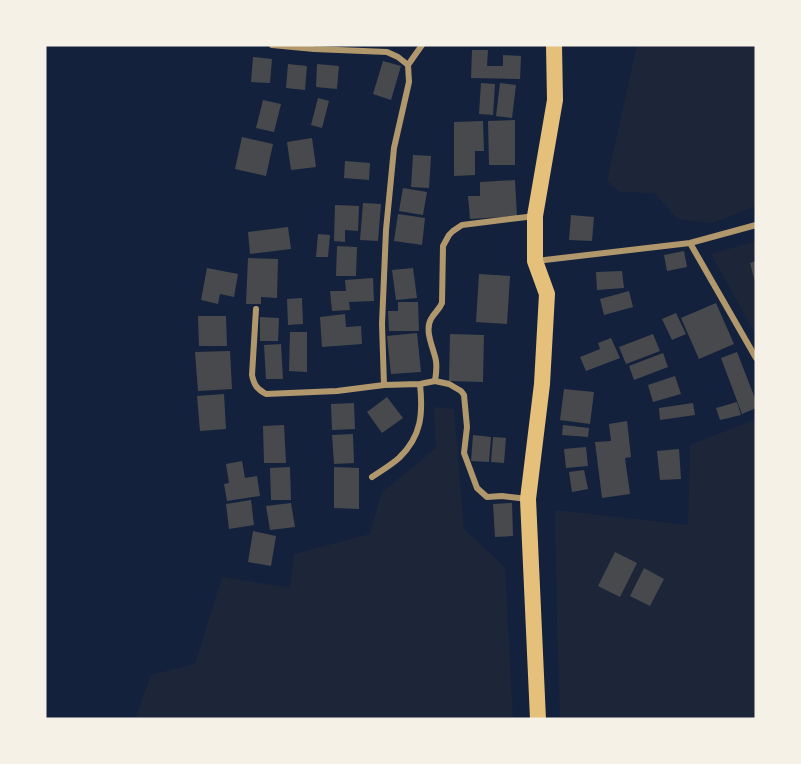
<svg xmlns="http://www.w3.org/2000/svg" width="801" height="764" font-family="'Space Grotesk',sans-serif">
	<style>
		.green { fill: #1d2539 }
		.building { fill: #48494c }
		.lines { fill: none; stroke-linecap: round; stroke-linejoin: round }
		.minor { stroke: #b1986c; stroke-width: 6 }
		.trunk { stroke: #e5c07b; stroke-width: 16 }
	</style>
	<rect width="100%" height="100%" fill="#14213d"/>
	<path class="green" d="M637,45h119v161l-44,17 -34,-4 -24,-26 -34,-1 -13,-11z
		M756,241v94l-45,-81z
		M434,407l20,2 10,120 41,38 8,152h-378l16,-44 44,-11 27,-87 68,11 4,-34 76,-20 11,-41 55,-45z
		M756,419v300h-196l-3,-97 -2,-112 133,15 2,-80z"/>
	<path class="building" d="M472,50h16l-1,16h16v-11l18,1 -1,23 -49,-1z
		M253,57l19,2 -2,24 -19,-1z
		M383,61l18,5 -10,34 -18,-6z
		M288,64l19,2 -2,24 -19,-2z
		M317,64l22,2 -2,23 -21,-2z
		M481,83l14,1 -2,31 -14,-1z
		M500,83l16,2 -4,33 -16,-2z
		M318,98l11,3 -7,27 -11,-3z
		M263,100l18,4 -7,28 -18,-4z
		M515,120v45h-26l-1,-44z
		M483,121l1,30h-9v24l-21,1v-54z
		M242,137l31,7 -7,32 -31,-7z
		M312,138l4,29 -25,3 -4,-28z
		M413,155l18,1 -2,32 -18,-1z
		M345,161l25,2 -1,17 -25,-2z
		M515,180l2,36 -47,3 -2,-23h12v-14z
		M403,188l24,4 -4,23 -24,-4z
		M363,203l18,1 -3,37 -18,-1z
		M335,205l24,1 -1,25 -13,-1v12l-11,-1z
		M398,214l27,4 -3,27 -28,-4z
		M571,215l23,2 -2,24 -23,-1z
		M288,227l3,22 -41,5 -2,-22z
		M318,234l12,1 -2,22h-12z
		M337,246l20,1 -1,29h-20z
		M684,251l3,16 -20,4 -3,-16z
		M248,258l30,1 -1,39 -16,-1v7h-15z
		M756,261v21h-1l-5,-19z
		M207,268l31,6 -4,23 -14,-3 -2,10 -17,-4z
		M413,268l4,30 -21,2 -4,-30z
		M622,271l2,17 -27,2 -1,-18z
		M479,274l31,2 -3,48 -31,-2z
		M373,278l1,23 -25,1 1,8 -18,1 -2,-20h16l-1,-11z
		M629,291l4,16 -29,8 -4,-16z
		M302,298l1,26 -15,1 -1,-26z
		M398,302h20l1,29h-30l-1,-20h10z
		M716,303l18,41 -35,15 -18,-41z
		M676,313l10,21 -14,6 -10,-21z
		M345,314l1,13 15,-1 1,18 -40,3 -2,-30z
		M198,316h28l1,30h-28z
		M260,317l19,1 -1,23h-18z
		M290,332h17v40l-18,-1z
		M417,333l4,39 -30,2 -4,-38z
		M450,334l34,1 -1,47 -34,-1z
		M653,334l7,17 -34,13 -7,-17z
		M611,338l9,20 -34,13 -6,-14 20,-8 -2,-6z
		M281,344l2,35h-17l-2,-34z
		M230,351l2,38 -34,2 -3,-39z
		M737,352l19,49v7l-14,6 -21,-56z
		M663,353l5,14 -34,13 -5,-14z
		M675,376l6,18 -28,8 -5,-17z
		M564,389l30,3 -4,32 -30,-4z
		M224,394l2,35 -26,2 -3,-35z
		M387,397l16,21 -21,15 -15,-21z
		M737,402l4,13 -21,5 -4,-12z
		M354,403l1,26 -23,1 -1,-26z
		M693,403l2,12 -35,5 -1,-12z
		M627,421l4,36 -6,1 5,36 -28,4 -7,-56 16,-1 -2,-17z
		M284,425l2,38h-22l-1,-37z
		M563,425l26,3 -1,9 -26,-2z
		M353,434l1,29 -20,1 -2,-29z
		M473,435l18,2 -2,25 -18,-1z
		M493,437l13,1 -2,25 -13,-1z
		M586,447l2,19 -22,2 -2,-19z
		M679,449l2,30 -21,1 -3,-29z
		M242,461l3,17 12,-2 3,20 -33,5 -3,-17 5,-1 -3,-19z
		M290,467l1,33h-20l-1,-32z
		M334,467l25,1v41l-25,-1z
		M584,470l4,19 -16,3 -3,-20z
		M251,500l3,25 -25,4 -3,-25z
		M291,503l4,24 -25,3 -4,-24z
		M512,503l1,33 -18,1 -2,-33z
		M253,531l23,5 -5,30 -23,-4z
		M615,552l22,11 -17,34 -22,-11z
		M644,568l20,11 -14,27 -20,-10z"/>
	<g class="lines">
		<path class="minor" d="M272,45l42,4 73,3 11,5 10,8 1,17 -15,66 -8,82 -4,94 2,61 36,-1 15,-3 14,3 12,7 3,4 3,32 -3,26 13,35 10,9 15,-1 26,3
			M408,65l14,-20
			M690,243l66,115
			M536,261l154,-18 66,-18
			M256,309l-4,66c2,10 5,14 14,19l71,-3 47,-6
			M435,381c1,-6 2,-13 1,-20 -2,-12 -12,-30 -5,-42 3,-6 8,-9 11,-16l1,-57 6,-11 4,-4 9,-6 73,-9
			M372,477c9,-6 19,-12 27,-19 23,-22 24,-45 21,-74"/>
		<path class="trunk" d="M538,719l-10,-220 14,-115 5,-90 -12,-33v-45l20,-116 -1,-55"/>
	</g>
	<rect width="801" height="764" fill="none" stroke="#f6f1e7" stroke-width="93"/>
</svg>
